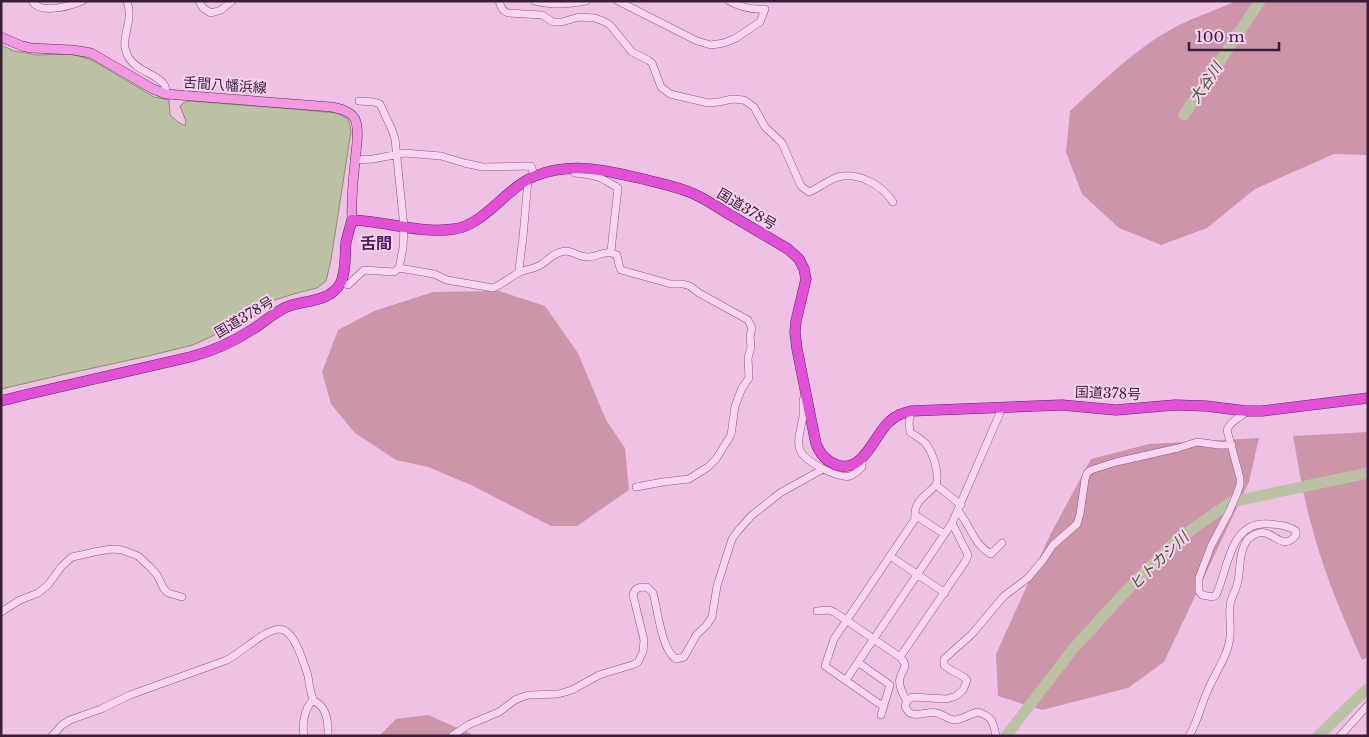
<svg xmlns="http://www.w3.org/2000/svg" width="1369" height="737" font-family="'Libre Baskerville','Noto Sans JP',serif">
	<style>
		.green { fill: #cd95aa }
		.water { fill: #bbc2a4; stroke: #86906b }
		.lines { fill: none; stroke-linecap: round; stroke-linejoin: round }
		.river { stroke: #bbc2a4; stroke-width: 11 }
		.minor-casing { stroke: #895887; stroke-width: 8 }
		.major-casing { stroke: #562d57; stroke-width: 10 }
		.highway-casing { stroke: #562d57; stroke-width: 11 }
		.minor { stroke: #fad5f2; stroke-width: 7 }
		.major { stroke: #f398e1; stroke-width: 9 }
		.highway { stroke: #e150d6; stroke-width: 10 }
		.labels { text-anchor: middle; stroke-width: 4; stroke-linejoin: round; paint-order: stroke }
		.street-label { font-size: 14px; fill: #391d39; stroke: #f6d2ee }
		.water-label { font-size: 15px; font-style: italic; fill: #45592c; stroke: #f6d2ee }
		.quarter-label { font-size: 16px; font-weight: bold; fill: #521b66; stroke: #f6d2ee }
	</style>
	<rect width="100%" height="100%" fill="#efc2e5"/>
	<path class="green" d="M1237,1h131v154l-34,-1 -79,35 -48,39 -46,17 -42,-17 -37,-34 -16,-42 4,-41c34,-31 68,-65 109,-86 19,-9 39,-16 58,-24z
		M499,291l46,15 33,47 28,67 19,28 4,42 -52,36h-26l-80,-41 -43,-18 -32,-7 -41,-27 -24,-29 -9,-32 16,-42 36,-19 59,-19z
		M1368,432v225l-6,3c-21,-47 -41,-94 -53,-144 -7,-26 -11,-53 -16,-80z
		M1259,438l-10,44 -85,180 -36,26 -86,22 -44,-14 -2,-42 54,-119 41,-76 58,-15z
		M428,715l48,21h-97l17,-17z"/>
	<path class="water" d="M1,45l13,6 22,4 32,-1 11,2 13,4 62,37 15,3 1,15 8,7 7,4 1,-5 -6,-15 5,-4 5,-1 90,7 57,5 9,5 3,4 2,9 -20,129 -5,21 -9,7 -20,5 -35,11 -5,11 -64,30 -45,11 -87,19 -60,14z"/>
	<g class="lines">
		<path class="river" d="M1184,115l76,-114
			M1006,736l67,-87 54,-59 50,-50 54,-38 137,-29
			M1318,736l50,-48"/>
		<g class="minor-casing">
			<path id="minor" d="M32,1c8,14 38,5 50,0
				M127,1c8,23 -10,38 2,57 8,13 25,15 34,25 3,3 3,7 3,11
				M199,1l4,7 8,5 10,-3 11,-9
				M499,1c2,6 3,10 9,12l34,2 11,7h9l17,-5 16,1 8,3 7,4 22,27 16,8 4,3 9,24 9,7 38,9 11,-1 13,-3 12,1 10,7 11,20 17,16 19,43 8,6c10,-4 19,-12 29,-15 21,-5 44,8 55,25
				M535,1c21,5 30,3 51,0
				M618,1l79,40 14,4 13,-2 12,-5 24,-16 5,-13c-12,1 -25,-2 -36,-8
				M359,101l15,1 6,2 12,26 3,9 9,88 -1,21 -4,20
				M355,160l18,-1 31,-6 37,3 23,7 19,4 48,-1 4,11
				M571,168l4,5c22,2 25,4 43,15l-5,44 -2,20
				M520,272l-1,-3 4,-32 5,-57
				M341,282l7,3 16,-15 30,2 5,-4 35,6 13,6 46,8c10,-4 17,-11 27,-16 7,-3 15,-3 22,-8 7,-5 13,-12 23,-13 8,0 14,6 22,6 11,0 19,-8 30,-2l2,10 2,5 50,14h12l7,2 9,7 49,27 4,8 -2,8 1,11 -3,11 1,20 -7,10 -7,18 -4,29 -15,24 -8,8 -19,12 -26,3 -27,5
				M807,397l-4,3c0,5 0,10 0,16 -1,9 -7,25 -3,34 4,11 38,29 50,26 4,-1 8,-5 12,-9v-9
				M911,411l-2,12 1,9c5,4 12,7 16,12 7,9 14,30 10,41l25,20
				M958,511c13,15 15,33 33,43l11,-11
				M915,515l29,19
				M890,556l55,37
				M817,611l12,-1 5,2 66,45 4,5 1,4c-1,4 -4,8 -5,12 -2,6 3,18 7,23
				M1,612l19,-12 18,-7 10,-8 14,-19 10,-9 27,-6 13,-2 10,1 16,6 13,12 6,7 7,14 4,4 14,4
				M900,657l65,-95 3,-7 -16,-32
				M859,663l31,22 -9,30
				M846,680l106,-157 48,-110 1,-6
				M884,705l-6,-2 -53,-37 9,-27 81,-120c-2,-18 10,-22 21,-34
				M52,736l10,-11 8,-5 31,-11 29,-14 97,-35c14,-7 38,-31 53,-31 15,1 24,35 28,47 1,7 2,16 5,23 1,3 6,4 8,7 7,8 7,20 7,30
				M304,736c-2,-12 0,-27 9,-36
				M452,736l16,-11 31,-13 16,-12 7,-3 7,-2 29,-1 14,-4 27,-15 36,-11 3,-2 5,-10 1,-12 -11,-45c2,-8 7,-8 14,-8l6,6c5,17 8,56 23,66l8,-2 13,-23 9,-8 6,-9 5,-31 15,-47 5,-7 14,-16 29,-23 43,-24
				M996,736c-3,-14 -3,-19 -18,-24 -8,2 -15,7 -23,8 -7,0 -12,-6 -18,-7 -12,-3 -26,9 -32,-7l2,-5 5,-4 35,2 9,-3 7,-6 4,-10c-7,-7 -16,-8 -23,-15v-6l28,-25 32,-38 24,-18 15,-18 10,-15 24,-21 3,-10 5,-35 2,-6 4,-3 25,-8 62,-14 19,-6 22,3h13
				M1189,736c9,-14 12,-32 19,-46 7,-17 20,-34 22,-53 1,-10 -1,-20 0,-30 0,-8 5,-15 7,-22 4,-13 1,-29 8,-41 2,-5 6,-8 11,-10 16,-8 26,20 40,1v-4c-8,-6 -17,-6 -26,-7 -41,-4 -41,44 -54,71l-3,2 -11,-2 -3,-4v-13l12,-32 18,-34 7,-16 4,-11v-7l-13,-48c5,-12 13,-10 19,-19
				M1340,736l28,-31"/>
		</g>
		<g class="major-casing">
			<path id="major" d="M1,37l21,9 9,2 42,2 18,3 62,36 13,5 166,13c9,2 18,4 23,12 5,12 1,30 0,43 -2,19 -4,38 -3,58"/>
		</g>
		<g class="highway-casing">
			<path id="highway" d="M1,401l28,-7 161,-37c24,-6 43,-15 63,-28 12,-7 22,-18 36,-23 18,-6 40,-4 51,-22 6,-10 5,-30 6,-42 2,-8 4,-15 6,-22 33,1 68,14 102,9 29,-3 52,-41 81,-53 38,-15 74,-5 112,4 15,4 32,7 47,14 11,5 22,12 33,19 20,12 41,24 61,36l11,10 5,10 2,10 -10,42 -1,12 2,16 19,95c5,11 10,17 21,21 27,9 38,-32 53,-44 6,-6 13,-8 21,-10l151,-6 54,5 59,-5 31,1 40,5h16l106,-13"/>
		</g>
		<use href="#minor" class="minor"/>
		<use href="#major" class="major"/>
		<use href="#highway" class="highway"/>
	</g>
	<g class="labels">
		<g class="street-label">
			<text transform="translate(225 85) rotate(4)" y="5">舌間八幡浜線</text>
			<text transform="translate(747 209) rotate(31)" y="5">国道378号</text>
			<text transform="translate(244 317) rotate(-31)" y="5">国道378号</text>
			<text transform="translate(1108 393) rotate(2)" y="5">国道378号</text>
		</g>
		<g class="water-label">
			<text transform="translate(1206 83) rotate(-56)" y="5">大谷川</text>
			<text transform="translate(1159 561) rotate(-44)" y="5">ヒトカシ川</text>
		</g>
		<g class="quarter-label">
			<text x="376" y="249">舌間</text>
		</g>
	</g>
	<rect width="1369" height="737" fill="none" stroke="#391d39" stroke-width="5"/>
	<path d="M1189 42v8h90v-8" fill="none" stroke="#391d39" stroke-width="2.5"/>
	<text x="1196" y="42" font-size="15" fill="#391d39" stroke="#f6d2ee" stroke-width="4" paint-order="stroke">100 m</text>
</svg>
